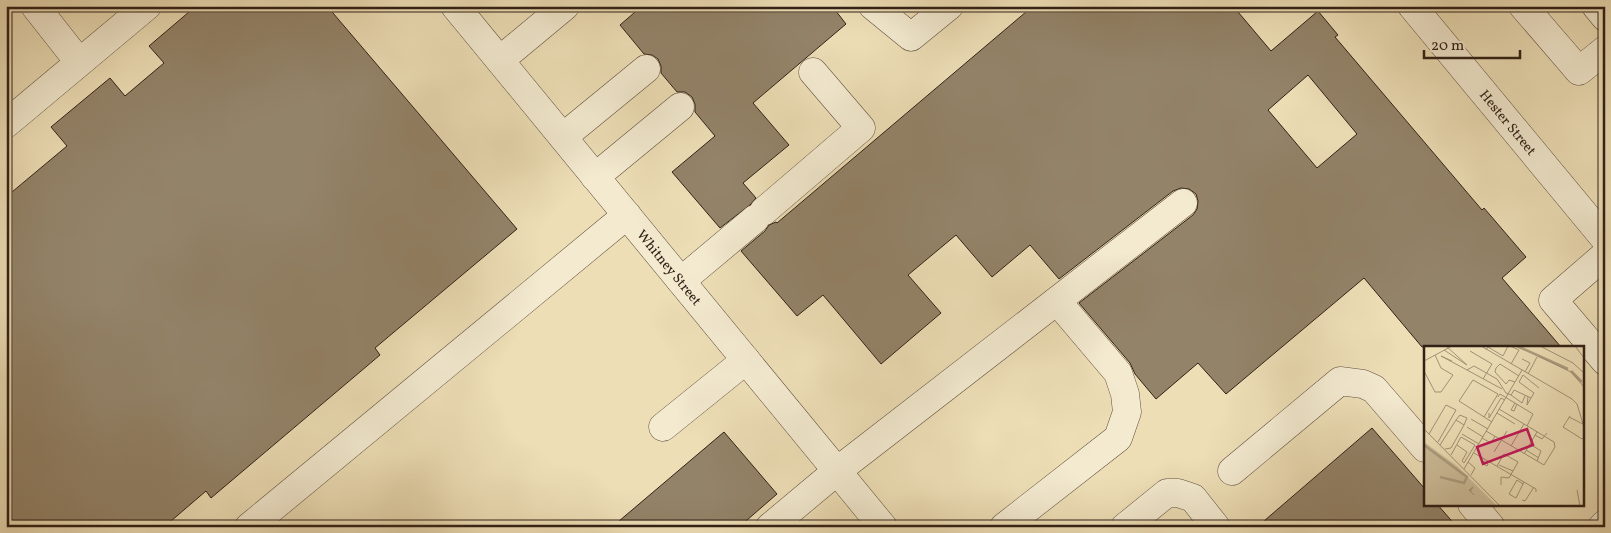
<svg xmlns="http://www.w3.org/2000/svg" width="1611" height="533" font-family="Vollkorn,serif">
	<style>
		.building { fill: #938369; stroke: #312116; fill-rule: evenodd }
		.lines { fill: none; stroke-linecap: round; stroke-linejoin: round }
		.minor-casing { stroke: #60503e; stroke-width: 29 }
		.minor { stroke: #f3ead0; stroke-width: 28 }
		.labels { text-anchor: middle; stroke-width: 5; stroke-linejoin: round; paint-order: stroke }
		.street-label { font-size: 14px; fill: #312116; stroke: #f3ead0 }
		.inset-river { fill: none; stroke: #ad9e80; stroke-width: 2.5 }
		.inset-road { fill: none; stroke: #a29276; stroke-width: 1 }
		.view { fill: #c2185b; fill-opacity: 0.15; stroke: #c2185b; stroke-width: 2.5 }
		.inset-edge { fill: none; stroke: #312116; stroke-width: 2.5 }
	</style>
	<rect width="100%" height="100%" fill="#eddeb6"/>
	<filter id="stains"><feTurbulence type="fractalNoise" baseFrequency=".004" numOctaves="4"/><feColorMatrix values="0 0 0 0 .2 0 0 0 0 .09 0 0 0 0 .02 0 0 0 .5 -.17"/></filter>
	<radialGradient id="worn" r=".72"><stop offset=".6" stop-color="#630" stop-opacity="0"/><stop offset="1" stop-color="#630" stop-opacity=".3"/></radialGradient>
	<path class="building" d="M196,6h131l190,223 -142,119 5,7 -169,143 -5,-7 -42,36h-158v-330l61,-51 -16,-19 59,-49 15,18 39,-33 -15,-17z
		M642,6h190l14,18 -93,79 36,42 -46,38 13,15 -6,7 -30,23 -48,-56 43,-36 -20,-24v-8l-3,-7 -7,-5h-8l-16,-19v-7l-3,-7 -6,-4 -8,-1 -24,-29z
		M1033,6h200l38,45 47,-40 20,24 -3,2 147,173 2,-2 42,49 -24,21 59,69h-139l-58,-69 -138,116 -28,-31 -42,36 -21,-25 -5,-11 -51,-60 114,-88 4,-6 1,-8 -2,-7 -7,-5 -8,-1 -8,3 -114,88 -29,-34 -38,32 -36,-42 -48,40 33,38 -60,51 -58,-69 -26,21 -56,-65 24,-20 4,-6 7,-3 1,1zM1308,75l49,59 -40,34 -49,-58z
		M1372,428l53,61v15h12l20,23h-200z
		M724,432l53,62 -38,33h-127z"/>
	<g class="lines">
		<g class="minor-casing">
			<g id="minor">
				<path d="M35,6l44,56"/>
				<path id="s1" d="M455,6l428,521"/>
				<path d="M873,6l38,31 38,-31"/>
				<path id="s2" d="M1412,6l193,233"/>
				<path d="M1523,6l56,65 26,-21"/>
				<path d="M1596,6l9,11"/>
				<path d="M500,60l65,-54"/>
				<path d="M6,124l141,-118"/>
				<path d="M563,137l83,-68"/>
				<path d="M595,177l85,-70"/>
				<path d="M764,211l97,-83 -48,-56"/>
				<path d="M1605,255l-52,45 52,61"/>
				<path d="M681,281l74,-62"/>
				<path d="M663,427l83,-67"/>
				<path d="M1232,471l108,-90 23,3 11,5 51,59"/>
				<path d="M1472,504l19,23"/>
				<path d="M249,527l378,-312"/>
				<path d="M770,527l67,-56 346,-268"/>
				<path d="M1004,527l114,-89 9,-26 -2,-18 -7,-21 -61,-72"/>
				<path d="M1125,527l42,-34h11l15,5 23,29"/>
				<path d="M1602,527l3,-3"/>
			</g>
		</g>
		<use href="#minor" class="minor"/>
	</g>
	<g class="labels">
		<g class="street-label">
			<text dy="5" stroke="none"><textPath href="#s2" startOffset="151">Hester Street</textPath></text>
			<text dy="5" stroke="none"><textPath href="#s1" startOffset="338">Whitney Street</textPath></text>
		</g>
	</g>
	<g transform="translate(1424 346)">
		<rect width="160" height="160" fill="#eddeb6"/>
		<path d="M0,96l33,24 40,40h-73z" fill="#cdbe9b"/>
		<path class="inset-river" d="M93,0l51,23M147,25l11,11M0,99l43,32 -3,6 -24,-6"/>
		<path class="inset-road" d="M57,0l91,53 5,5 7,23M86,0l9,4 -8,14M116,0l33,17 11,10M151,0l9,12M20,4l23,15 -21,-19M62,4l2,-3 15,9 5,-10M46,5l22,13 -9,15M114,10l33,16 13,15M98,13l8,4 -5,9M0,15l28,-15M28,15l-11,-5 26,14M0,25l11,21h6l12,-17 -12,-7 -6,-13M104,28l9,-17M91,36l-6,-2 -3,4 -11,-12 1,-4 4,-4 19,12M95,36l4,-7 16,13M95,36l15,11 -3,5M78,43l-35,-19 7,-4 23,13 9,14 5,2 3,-5M90,44l17,8 -4,7 1,-8M87,49l11,8 3,-7M74,51l2,-3 33,20 -6,12M91,57l-4,7 3,1 3,-7M65,67v5l12,-20 4,2M73,67l18,11M146,70l-7,11 19,12 2,-2M60,71l14,-23 -25,-14 -14,21 33,21M145,71l14,7M47,73l17,10M32,74l4,-5 7,3 -3,7M43,81l16,10M0,83l76,77M62,85l58,34 11,-18 -1,-5 -55,-33M5,88l17,-29 10,5 -18,32M38,88l17,10M111,89l7,4 5,-6M58,92l9,5 4,-7M106,98l11,7 -4,10M16,99l16,-25 8,5 -13,23 -6,1M87,100l13,-22M102,104l13,8M70,106l13,-21M50,107l62,36v3M100,108l13,-22M27,109l10,-18 14,8 -11,18 -2,-2 5,-9 -10,-7M59,115l5,3 -1,2 -5,-3zM44,116l7,6 -4,7M75,119l14,6M73,120l7,-12 14,8 -9,16M40,123l58,-99M99,138l-6,-4 -8,14 7,4 8,-16M77,139v-8l8,1M153,144l3,16M46,146l3,-5 -4,3 5,5M98,154l3,1 9,-14"/>
		<path class="view" d="M103,83l6,16 -50,19 -6,-17z"/>
		<rect width="160" height="160" class="inset-edge"/>
	</g>
	<rect width="1611" height="533" fill="none" stroke="#eddeb6" stroke-width="25"/>
	<rect x="8" y="8" width="1596" height="518" fill="none" stroke="#312116" stroke-width="2.5"/>
	<rect x="12" y="12" width="1586" height="508" fill="none" stroke="#312116"/>
	<path d="M1424 50v8h96v-8" fill="none" stroke="#312116" stroke-width="2.5"/>
	<text x="1431" y="50" font-size="15" fill="#312116" stroke="#f3ead0" stroke-width="4" paint-order="stroke">20 m</text>
	<rect width="100%" height="100%" filter="url(#stains)"/>
	<rect width="100%" height="100%" fill="url(#worn)"/>
</svg>
